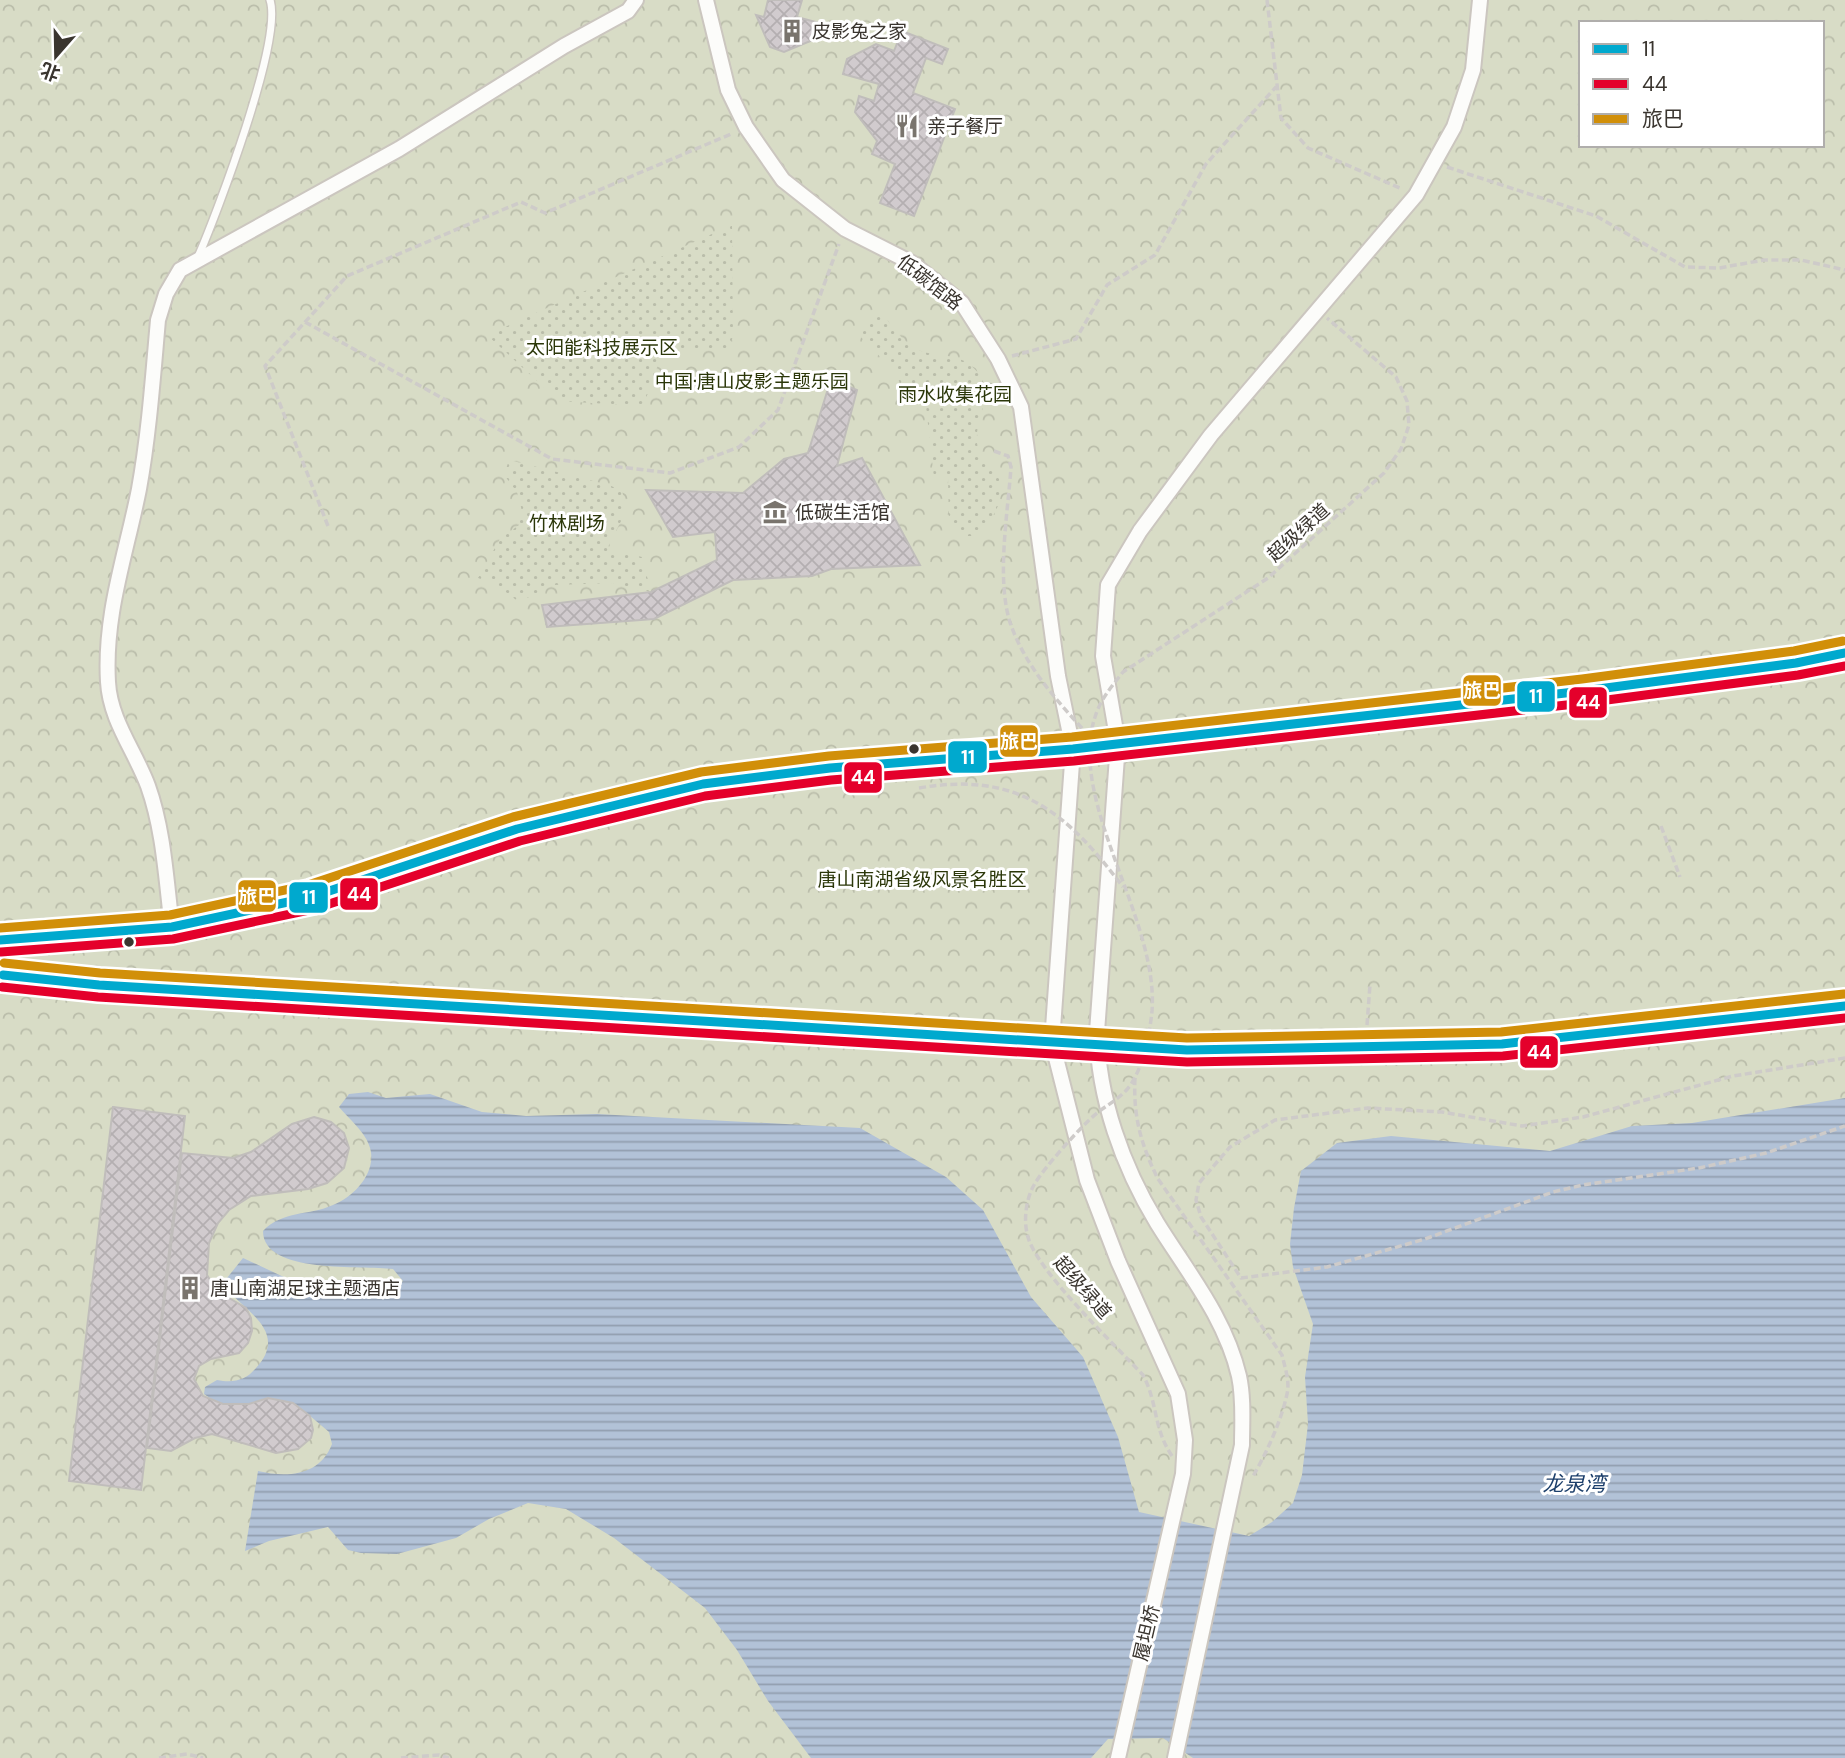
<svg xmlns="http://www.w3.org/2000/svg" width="1845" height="1758" font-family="'DM Sans','Noto Sans SC',sans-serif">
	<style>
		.park { fill: url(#park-crowns); fill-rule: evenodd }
		.garden { fill: url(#garden-dots) }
		.water { fill: url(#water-rules) }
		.building { fill: url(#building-cross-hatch); stroke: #c0bdbb; stroke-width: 2 }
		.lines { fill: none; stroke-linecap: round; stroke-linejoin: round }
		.lane-casing { stroke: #cbc6bf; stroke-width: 10 }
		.street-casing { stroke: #cbc6bf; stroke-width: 18 }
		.highway-casing { stroke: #cac7c2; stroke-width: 30 }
		.path { stroke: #cecbc9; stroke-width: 3.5; stroke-dasharray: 7 3.5; stroke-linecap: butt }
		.lane { stroke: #fcfcfa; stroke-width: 7 }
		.street { stroke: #fcfcfa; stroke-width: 14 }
		.highway { stroke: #dcd8cd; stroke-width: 26 }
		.path-bridge { stroke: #cecbc9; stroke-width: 3.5; stroke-dasharray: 7 3.5; stroke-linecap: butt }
		.bus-1-casing { stroke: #fff; stroke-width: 14 }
		.bus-2-casing { stroke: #fff; stroke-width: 14 }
		.bus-3-casing { stroke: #fff; stroke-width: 14 }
		.bus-1 { stroke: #00a9ce; stroke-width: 9 }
		.bus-2 { stroke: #e4002b; stroke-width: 9 }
		.bus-3 { stroke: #d18f09; stroke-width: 9 }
		.bus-dot { fill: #3a352f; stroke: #fff; stroke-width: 2.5 }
		.labels { text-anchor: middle; stroke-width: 6; stroke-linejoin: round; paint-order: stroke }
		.poi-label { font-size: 19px; fill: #3a352f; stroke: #fff; text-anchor: start }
		.street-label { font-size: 19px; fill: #3a352f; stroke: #fff }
		.park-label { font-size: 19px; fill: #2b3709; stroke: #fff }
		.water-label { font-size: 21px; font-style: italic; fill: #1c3f6b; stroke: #fff }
		.line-badge { stroke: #fff; stroke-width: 2.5 }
		.badge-label { font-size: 19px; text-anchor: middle; font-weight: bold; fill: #fff }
	</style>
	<defs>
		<pattern id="park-crowns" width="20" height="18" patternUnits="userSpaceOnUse" patternTransform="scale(1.75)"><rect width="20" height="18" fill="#d8dcc6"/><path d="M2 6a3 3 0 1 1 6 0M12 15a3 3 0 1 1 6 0" fill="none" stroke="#babdaa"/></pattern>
		<pattern id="garden-dots" width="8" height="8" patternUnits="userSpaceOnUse" patternTransform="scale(1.75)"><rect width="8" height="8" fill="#d8dcc6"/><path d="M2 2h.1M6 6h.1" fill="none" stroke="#babdaa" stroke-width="1.8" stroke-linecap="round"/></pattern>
		<pattern id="water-rules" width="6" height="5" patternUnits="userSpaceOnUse" patternTransform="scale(1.75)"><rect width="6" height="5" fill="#b2c2d7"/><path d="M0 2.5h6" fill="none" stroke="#929eaf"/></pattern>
		<pattern id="building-cross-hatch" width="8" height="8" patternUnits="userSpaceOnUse" patternTransform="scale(1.75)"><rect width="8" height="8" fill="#d1cbce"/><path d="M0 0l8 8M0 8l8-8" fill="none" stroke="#b4afb1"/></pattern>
	</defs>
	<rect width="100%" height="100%" fill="#eee8df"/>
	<path class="park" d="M0,0h1845v1758h-1845zM1581,23h241v122h-241z"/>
	<path class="garden" d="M732,225l1,112 -7,14 -62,-2c-9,19 -11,40 -23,57l-82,-5 -72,-66z
		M884,316c12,15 24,33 44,37 14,3 29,2 41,11 33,26 5,48 8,79 2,20 24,25 24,46 0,20 -12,33 -23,47h-17l-12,-10 -1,-50 -14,2 -8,-72 -19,2c-10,-46 -18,-39 -46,-71l7,-18z
		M509,460l100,25 13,6 5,18 -20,40 35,8 9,35 -38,-9 -60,2 -34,17 -24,-18 -17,-6 22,-39 19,-14 3,-14 -5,-19 -13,-17z"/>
	<path class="water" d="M368,1092l18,6 44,-4 52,18 44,4 71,-2 263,14 86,49 37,33 48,87 52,60 35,80 21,75 110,24 23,-14 21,-19 9,-28 6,-51 -3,-47 8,-53 -20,-57 -3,-23 4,-36 7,-37 36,-28 54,-7 159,15 82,-25 60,-3 153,-25v660h-652l-30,-20 -55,1 -17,19h-280l-43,-57 -31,-51 -32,-42 -91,-70 -48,-29 -38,-6 -39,16 -33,19 -59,16 -36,-1 -13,-3 -20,-23 -59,14 -24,10 13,-80c29,7 62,5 74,-27l-3,-12 -20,-17 -31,-10 -55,2 -19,-13 1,-7 12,-7c16,3 28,1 39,-12 36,-39 -19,-60 -33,-85l20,-25 43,20 43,10 59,5 15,-12 -10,-12c-30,-4 -130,6 -130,-38 20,-21 46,-15 70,-26 22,-8 46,-35 36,-60 -5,-14 -20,-26 -30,-38l10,-13z"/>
	<path class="building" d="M768,0h34l-5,17 26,7 -3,13 -36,15 -14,-5 -14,-32 8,2z
		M902,31l46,18 -6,15 -16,-6 -13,35 42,16 -41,107 -34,-13 15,-39 -23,-10 5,-13 -22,-29 4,-16 15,5 5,-17 -36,-10 4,-15 29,-15 18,7z
		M831,379l26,11 -20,76 25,-8 58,107 -89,4 -19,7 -79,4 -79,39 -107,8 -5,-22 109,-13 66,-32 -2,-28 -42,5 -27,-47 97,3 41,-34 24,-6z
		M113,1107l72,9 -44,374 -72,-9z
		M314,1117l17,5 13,11 5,15 -5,20 -17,15 -19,6 -57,7 -22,14 -11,13 -9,20 -2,32 10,16 29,17 5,10 1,13 -4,12 -9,10 -28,6 -12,7 -5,13 9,17 20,8h26l19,-6 25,5 17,13 3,14 -2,8 -13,11 -22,4 -64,-19 -17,4 -24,13 -24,-3 35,-295 51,5 18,-6 41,-28z"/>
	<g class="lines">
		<g class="lane-casing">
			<path id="lane" d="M198,257c19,-44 85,-217 72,-257"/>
		</g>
		<g class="street-casing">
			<path id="street" d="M706,0l22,90 18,37 37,53 62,49 67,34 50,40 36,56 23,48 37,269 15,73 -21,293 35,138 31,81 60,133 7,46 -2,34 -65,284
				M172,927c-6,-47 -8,-96 -24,-141 -13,-35 -38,-66 -40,-104 -4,-68 18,-127 31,-193 10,-55 14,-113 19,-169l8,-26 14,-24 219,-121 165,-103 64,-35 8,-11
				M1175,1758l67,-313c0,-22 2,-46 -3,-69 -14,-59 -51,-103 -82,-153 -34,-56 -59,-125 -60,-191l21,-289 -15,-87 5,-71 32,-54 71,-96 205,-240 38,-68 19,-57 7,-70"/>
		</g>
		<g class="highway-casing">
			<path id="highway" d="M0,940l172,-13 139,-30 206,-68 186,-45 127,-16 243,-19 510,-58 213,-28 49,-10
				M0,975l99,10 1088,65 315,-6 343,-38"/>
		</g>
		<path class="path" d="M1267,0l14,118 27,30 94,41
			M1447,167l149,49 89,51 34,1 45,-8h37l44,10
			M305,322l247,137 118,14 69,-26 39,-37 61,-166
			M1012,356l64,-17 31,-54 48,-30 51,-91 70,-77
			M328,526l-63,-160 82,-90 174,-74 24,11 186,-79
			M1661,826l19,51
			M1367,1025l3,-40
			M1845,1058l-112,18 -150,41 -61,9 -80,-14 -74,-4 -93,12 -45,27 -31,36 -3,17 5,17 40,61 86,-11 98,-28 128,-47 30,-7 116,-17 67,-15 79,-27
			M1135,1078c-2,38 6,67 23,101l124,176c3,13 8,26 5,39 -6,28 -21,60 -35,84
			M159,1758l28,-4 16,4
			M401,1758l38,-3 10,3"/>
		<use href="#lane" class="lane"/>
		<use href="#street" class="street"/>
		<use href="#highway" class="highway"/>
		<path class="path-bridge" d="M994,451l14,5 3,11c-3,46 -16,117 1,161 16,42 48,76 78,109
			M919,788c98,-17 147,23 204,99
			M1172,1456c-19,-28 -14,-53 -29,-81 -27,-29 -106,-104 -115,-138 -5,-16 -2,-38 6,-52 8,-15 49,-61 63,-72 14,-11 30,-18 38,-36 10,-18 15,-46 17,-66 7,-92 -85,-209 -57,-294 5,-17 17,-31 28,-45l145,-94 116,-105 17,-24 8,-24 -2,-24 -11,-24 -69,-59"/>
		<g class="bus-1-casing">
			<path id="bus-1" d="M0,940l172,-13 139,-30 206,-68 186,-45 127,-16 243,-19 510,-58 213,-28 49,-10
				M3,975l96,10 1088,65 315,-6 343,-38"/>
		</g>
		<g class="bus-2-casing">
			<path id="bus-2" d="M1,952l172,-13 141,-30 206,-68 185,-45 126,-16 243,-19 510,-58 214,-28 47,-9
				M2,987l96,10 1089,65 316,-6 342,-38"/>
		</g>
		<g class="bus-3-casing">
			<path id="bus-3" d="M0,928l170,-13 138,-30 205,-68 188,-45 128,-16 243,-19 510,-58 212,-28 49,-10
				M4,963l96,10 1087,65 314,-6 343,-38"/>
		</g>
		<use href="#bus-1" class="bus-1"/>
		<use href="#bus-2" class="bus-2"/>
		<use href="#bus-3" class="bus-3"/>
	</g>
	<defs>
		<g id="building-bare" transform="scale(1.89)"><path d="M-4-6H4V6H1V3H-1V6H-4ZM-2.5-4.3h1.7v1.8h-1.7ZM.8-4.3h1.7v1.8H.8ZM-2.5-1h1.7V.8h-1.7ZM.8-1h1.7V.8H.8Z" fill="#79746d" stroke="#fff" stroke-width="2.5" paint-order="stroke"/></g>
		<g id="restaurant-bare" transform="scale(1.89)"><path d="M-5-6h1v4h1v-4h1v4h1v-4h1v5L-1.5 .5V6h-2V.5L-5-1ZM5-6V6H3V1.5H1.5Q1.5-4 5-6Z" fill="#79746d" stroke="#fff" stroke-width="2.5" paint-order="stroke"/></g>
		<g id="museum-bare" transform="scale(1.89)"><path d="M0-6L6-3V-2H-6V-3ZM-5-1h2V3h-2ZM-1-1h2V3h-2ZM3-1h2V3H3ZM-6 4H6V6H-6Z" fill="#79746d" stroke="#fff" stroke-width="2.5" paint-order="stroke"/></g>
	</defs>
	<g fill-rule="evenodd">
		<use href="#building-bare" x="792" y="31"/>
		<use href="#restaurant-bare" x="907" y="126"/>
		<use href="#museum-bare" x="775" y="512"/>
		<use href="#building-bare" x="190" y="1288"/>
	</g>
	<g class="bus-dot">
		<circle cx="914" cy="749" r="6"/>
		<circle cx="129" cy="942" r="6"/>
	</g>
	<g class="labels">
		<g class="poi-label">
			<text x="812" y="38">皮影兔之家</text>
			<text x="927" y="133">亲子餐厅</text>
			<text x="795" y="519">低碳生活馆</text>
			<text x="210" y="1295">唐山南湖足球主题酒店</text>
		</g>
		<g class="street-label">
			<text transform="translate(930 282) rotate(38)" y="7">低碳馆路</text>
			<text transform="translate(1298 532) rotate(-42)" y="7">超级绿道</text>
			<text transform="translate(1083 1287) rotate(49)" y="7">超级绿道</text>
			<text transform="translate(1146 1633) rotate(-77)" y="7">履坦桥</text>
		</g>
		<g class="park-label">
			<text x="602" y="354">太阳能科技展示区</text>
			<text x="752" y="388">中国·唐山皮影主题乐园</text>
			<text x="955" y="401">雨水收集花园</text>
			<text x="567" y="530">竹林剧场</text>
			<text x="922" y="886">唐山南湖省级风景名胜区</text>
		</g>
		<g class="water-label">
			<text x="1574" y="1491">龙泉湾</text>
		</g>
	</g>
	<g class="line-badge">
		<rect x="1462" y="674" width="40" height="33" rx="7" fill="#d18f09"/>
		<rect x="1516" y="680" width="40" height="33" rx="7" fill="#00a9ce"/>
		<rect x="1568" y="686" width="40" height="33" rx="7" fill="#e4002b"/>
		<rect x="999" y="724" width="40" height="34" rx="7" fill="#d18f09"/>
		<rect x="947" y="740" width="41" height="34" rx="7" fill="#00a9ce"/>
		<rect x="843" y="761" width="40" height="33" rx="7" fill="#e4002b"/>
		<rect x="339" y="877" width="40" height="34" rx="7" fill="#e4002b"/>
		<rect x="237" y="879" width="40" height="34" rx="7" fill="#d18f09"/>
		<rect x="288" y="881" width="41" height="33" rx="7" fill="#00a9ce"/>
		<rect x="1519" y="1035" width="40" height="34" rx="7" fill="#e4002b"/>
	</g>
	<g class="badge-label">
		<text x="1482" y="697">旅巴</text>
		<text x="1536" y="703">11</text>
		<text x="1588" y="709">44</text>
		<text x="1019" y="748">旅巴</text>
		<text x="968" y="764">11</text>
		<text x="863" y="784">44</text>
		<text x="359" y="901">44</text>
		<text x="257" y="903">旅巴</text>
		<text x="309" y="904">11</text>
		<text x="1539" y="1059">44</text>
	</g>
	<rect x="1579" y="21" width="245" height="126" fill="#ffffff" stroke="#b0aeac" stroke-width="2"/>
	<rect x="1593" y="44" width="35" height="10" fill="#00a9ce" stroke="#b0aeac" stroke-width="2"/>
	<text x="1642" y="56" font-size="21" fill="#3a352f">11</text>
	<rect x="1593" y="79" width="35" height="10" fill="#e4002b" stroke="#b0aeac" stroke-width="2"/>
	<text x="1642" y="91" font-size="21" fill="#3a352f">44</text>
	<rect x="1593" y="114" width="35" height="10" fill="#d18f09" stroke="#b0aeac" stroke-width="2"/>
	<text x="1642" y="126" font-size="21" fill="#3a352f">旅巴</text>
	<g transform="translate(56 56) rotate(200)" stroke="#ffffff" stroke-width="5" paint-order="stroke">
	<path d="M0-5L12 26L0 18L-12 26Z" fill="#3a352f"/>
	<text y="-10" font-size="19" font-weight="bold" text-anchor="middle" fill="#3a352f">北</text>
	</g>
</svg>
